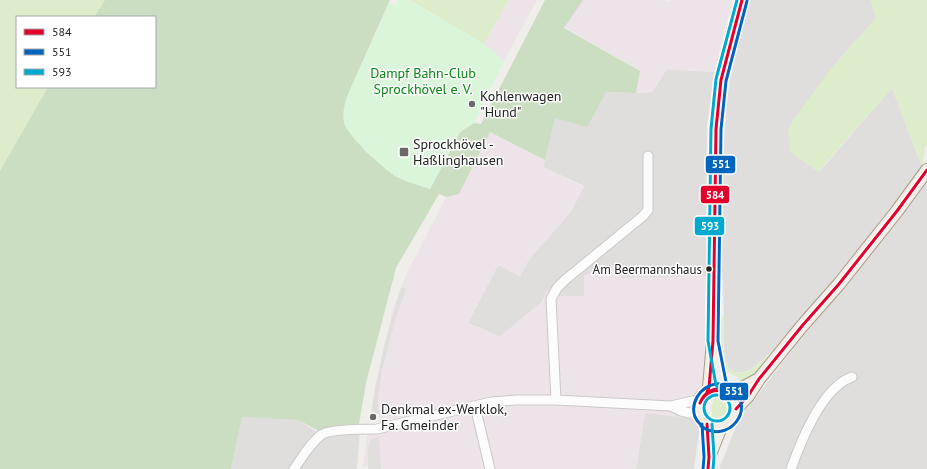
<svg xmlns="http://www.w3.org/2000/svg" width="927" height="469" font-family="'PT Sans',sans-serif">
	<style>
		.residential { fill: #dfdedc }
		.industrial { fill: #ede4e9 }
		.grass { fill: #ddeccb }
		.forest { fill: #cbdec1 }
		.park { fill: #daf5da }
		.parking { fill: #e0dfde }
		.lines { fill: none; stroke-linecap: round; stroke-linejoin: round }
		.minor-casing { stroke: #c9c8c7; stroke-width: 11 }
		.major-casing { stroke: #a79c86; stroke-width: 14 }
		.minor { stroke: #fdfcfc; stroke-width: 9 }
		.major { stroke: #f3ede7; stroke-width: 12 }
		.bus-1-casing { stroke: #fff; stroke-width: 6 }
		.bus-2-casing { stroke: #fff; stroke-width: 6 }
		.bus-3-casing { stroke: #fff; stroke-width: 6 }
		.bus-1 { stroke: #e4002b; stroke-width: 3 }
		.bus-2 { stroke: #0065bd; stroke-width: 3 }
		.bus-3 { stroke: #00a9ce; stroke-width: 3 }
		.poi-dot { fill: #6a6968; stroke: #fff; stroke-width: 1.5 }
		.bus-dot { fill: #222; stroke: #fff; stroke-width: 1.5 }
		.labels { text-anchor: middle; stroke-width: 3; stroke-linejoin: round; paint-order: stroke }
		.bus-label { font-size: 13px; fill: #222; stroke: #fff; text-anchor: end }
		.park-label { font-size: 14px; fill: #0c8416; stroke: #fff }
		.poi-label { font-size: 14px; fill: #222; stroke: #fff; text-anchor: start }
		.line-badge { stroke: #fff; stroke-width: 1.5 }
		.badge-label { font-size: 11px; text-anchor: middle; font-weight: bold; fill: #fff }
	</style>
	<rect width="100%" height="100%" fill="#f0eeeb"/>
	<path class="residential" d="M750,0h121l5,18 -47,53 -10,101 73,-84 30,79 -54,73 -90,106 -24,21 -7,4 -5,1h-7l-7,-5 -4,-10v-41l-2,-59 1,-84 2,-44 3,-36 6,-33 10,-43z
		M667,69l48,3 -8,53 -1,98 2,53 -87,2 -37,18h-22l-15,-5 -5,11 -42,35 -32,-14 30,-58 22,11 8,-15 56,-75 -41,-19 2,-7 10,-42 51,-26 30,1 16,-1z
		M927,180v289h-208l20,-50 51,-66z
		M645,413l56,6 -7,50h-58z
		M242,417l56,3 24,15 38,-5 -3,39h-126z"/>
	<path class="industrial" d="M508,0h29l-33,61 -20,-17z
		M583,0h81l4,2 1,-2h63l1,1 -9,30 -9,41 -48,-3 -15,23 -16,1 4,-22 -76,-44z
		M490,132l55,28 -2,7 41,20 -13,25 -43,49 -8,15 -22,-11 -30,58 32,13 42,-34 5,-11 15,5h22v-20l15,-9 22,-3v14l87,-2 -7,143 -56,-6 -9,56h-268v-3l-5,1 5,-40 11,-4v-9l-8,-1 4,-24 17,-77 14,-37 40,-78 13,-3z"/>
	<path class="grass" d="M0,0h105l-11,17h-77v70h31l-48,84z
		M410,0h98l-24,44z
		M871,0h56v145l-2,2 -3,20 -30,-79 -74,84 -28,-20 -2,-20 4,-10 37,-51 47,-53z
		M722,315l2,1c0,15 -7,66 23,55 10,-3 22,-18 31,-25l-19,25 -16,14 -6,-8 -10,-6 -3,-6 -3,-25z
		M717,398c17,3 13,24 -4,20l-2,-10 3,-9z"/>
	<path class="forest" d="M105,0h285l-41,92 15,58 31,26 35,13 30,-57 14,-9 7,1 64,-124h38l-19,28 76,43 -4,22 -30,-1 -19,35 -32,-9 -10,42 -55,-28 -31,62 -13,3 -7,-3 -43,74 -30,115 -7,41 -3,2 -37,5 -21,-11 -56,-3 -11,52h-231v-298l48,-84h107v-70h-61z"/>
	<path class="park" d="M398,0h12l74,44 20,17 -30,62 -14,9 -30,57c-11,-4 -25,-7 -35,-13 -12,-8 -49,-41 -51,-54 -2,-10 1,-21 5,-30l40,-89 6,3z"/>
	<path class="parking" d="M401,287l5,2 -10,28 -14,54 -4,28 1,15 -8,-1 4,-24 10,-47z
		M379,437l2,32h-13v-21l2,-9z"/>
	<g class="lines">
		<g class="minor-casing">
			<path id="minor" d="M556,400l-5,-101 6,-11 8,-8 78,-64 5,-6v-54
				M475,406l15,63
				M671,406l10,5 18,4
				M294,469c8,-11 16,-26 27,-34 7,-6 45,-6 56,-6l114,-27 25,-2h40l115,6 30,-7
				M791,469c10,-28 31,-82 61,-92"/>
		</g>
		<g class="major-casing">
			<path id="major" d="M716,356l5,28 4,7
				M698 408a19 19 0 1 1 38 0a19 19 0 1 1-38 0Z
				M707,392l2,-5 4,-46 3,-212 5,-49 12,-49 9,-31
				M729,394l6,-2 22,-12
				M736,409l12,-13 11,-17 43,-53 37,-42 58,-73 30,-41
				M708,469l1,-12 12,-30"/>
		</g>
		<use href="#minor" class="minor"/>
		<use href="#major" class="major"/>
		<g class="bus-1-casing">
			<path id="bus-1" d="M707,392l2,-5 4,-46 3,-212 5,-49 21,-80
				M700,403c4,-11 16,-18 26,-11
				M700,403c5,-11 15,-15 26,-11
				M736,409l12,-13 11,-17 43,-53 37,-42 58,-73 30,-41
				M707,424l2,33 -1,12"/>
		</g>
		<g class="bus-2-casing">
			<path id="bus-2" d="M729,389l-3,-7 -8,-41 3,-212 5,-48 21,-80
				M700,424c-2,-2 -4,-5 -5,-7 -5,-14 5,-30 20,-33 6,-1 12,2 17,5 25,19 -4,57 -31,37
				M702,424l2,33 -1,12"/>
		</g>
		<g class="bus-3-casing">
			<path id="bus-3" d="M721,393l-5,-8 -8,-44 3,-212 5,-50 21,-79
				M704 408a13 13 0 1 1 26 0a13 13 0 1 1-26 0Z
				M712,424l2,33 -1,12"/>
		</g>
		<use href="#bus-1" class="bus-1"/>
		<use href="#bus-2" class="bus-2"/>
		<use href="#bus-3" class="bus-3"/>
	</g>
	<g class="poi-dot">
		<circle cx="472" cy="104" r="4"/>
		<rect x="399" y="147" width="10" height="10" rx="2"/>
		<circle cx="373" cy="417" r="4"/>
	</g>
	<circle class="bus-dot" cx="709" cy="269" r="3.5"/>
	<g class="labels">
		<g class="bus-label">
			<text x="702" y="274">Am Beermannshaus</text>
		</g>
		<g class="park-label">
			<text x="423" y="78">Dampf Bahn-Club<tspan x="423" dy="16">Sprockhövel e. V.</tspan></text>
		</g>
		<g class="poi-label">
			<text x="480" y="101">Kohlenwagen<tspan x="480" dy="16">"Hund"</tspan></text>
			<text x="413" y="149">Sprockhövel -<tspan x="413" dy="16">Haßlinghausen</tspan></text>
			<text x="381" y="414">Denkmal ex-Werklok,<tspan x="381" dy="16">Fa. Gmeinder</tspan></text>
		</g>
	</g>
	<g class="line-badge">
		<rect x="705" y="155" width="31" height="19" rx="4" fill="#0065bd"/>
		<rect x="700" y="185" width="30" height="19" rx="4" fill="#e4002b"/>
		<rect x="694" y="216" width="31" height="20" rx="4" fill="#00a9ce"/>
		<rect x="719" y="382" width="30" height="19" rx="4" fill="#0065bd"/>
	</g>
	<g class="badge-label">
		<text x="721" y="168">551</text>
		<text x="715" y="199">584</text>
		<text x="710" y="230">593</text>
		<text x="734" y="395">551</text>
	</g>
	<rect x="16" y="16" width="140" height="72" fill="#ffffff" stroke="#a7a7a7"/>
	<rect x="24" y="29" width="20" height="6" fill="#e4002b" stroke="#a7a7a7"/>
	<text x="52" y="36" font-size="12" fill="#222222">584</text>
	<rect x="24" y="49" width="20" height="6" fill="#0065bd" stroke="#a7a7a7"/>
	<text x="52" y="56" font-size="12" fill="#222222">551</text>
	<rect x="24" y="69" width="20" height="6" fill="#00a9ce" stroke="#a7a7a7"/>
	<text x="52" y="76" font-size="12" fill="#222222">593</text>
</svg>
